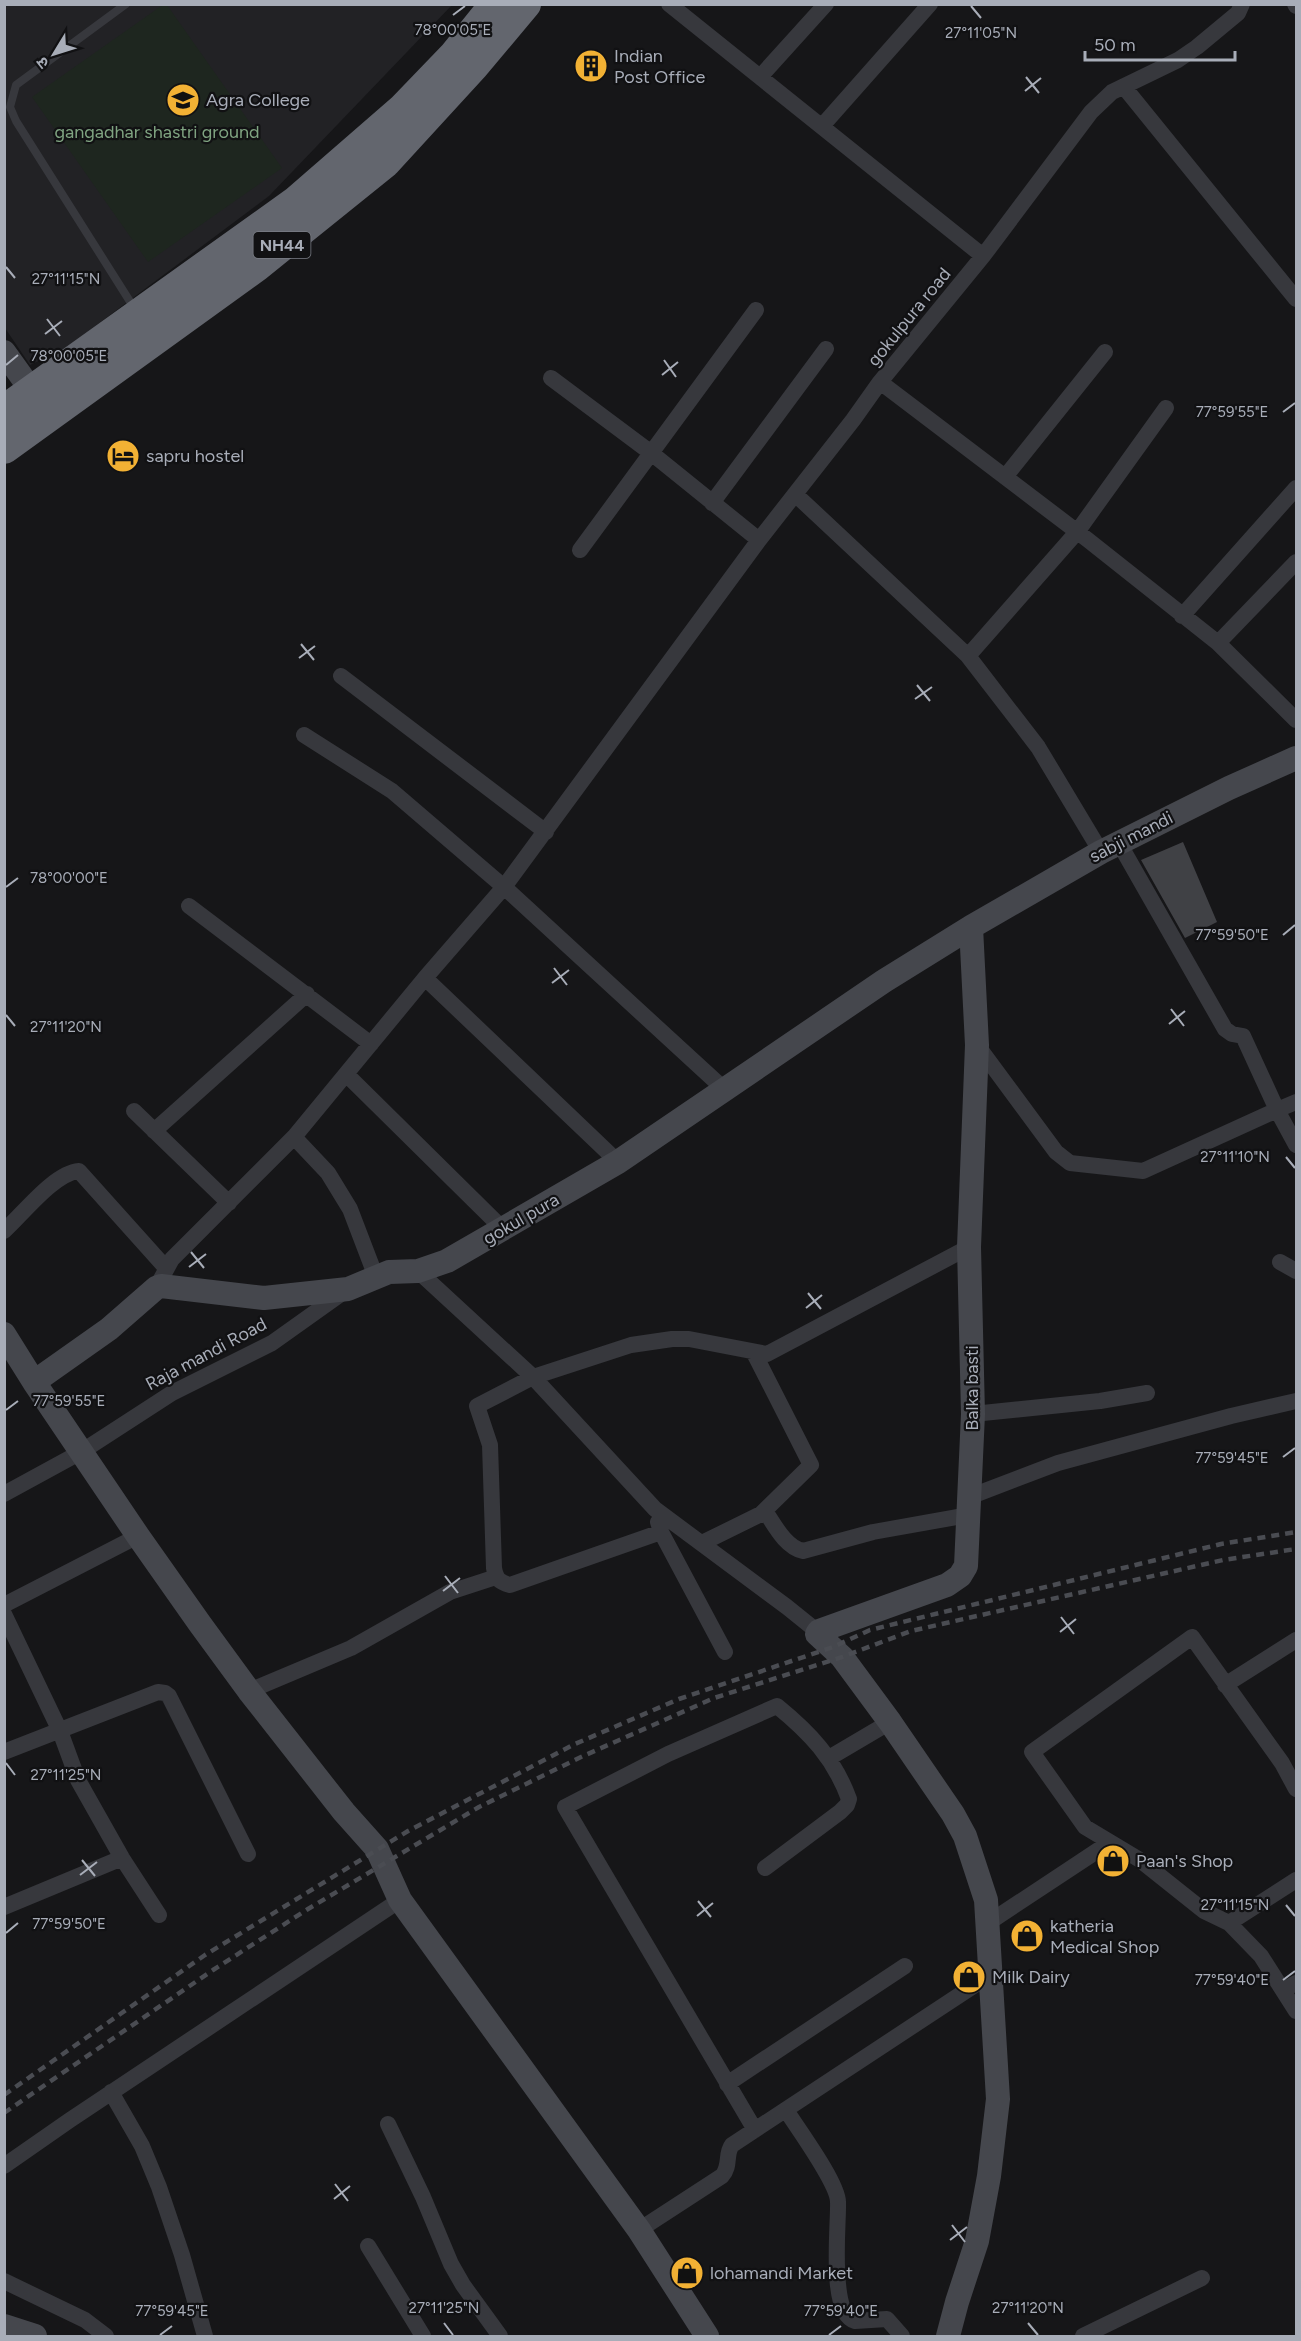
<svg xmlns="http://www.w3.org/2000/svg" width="1301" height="2341" font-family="Figtree,'Noto Sans Devanagari',sans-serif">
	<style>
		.built { fill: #222225 }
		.green { fill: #1e261f }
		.building { fill: #404145 }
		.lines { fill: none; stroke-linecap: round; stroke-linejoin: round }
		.lane { stroke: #37383d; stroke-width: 8 }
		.street { stroke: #37383d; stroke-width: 16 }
		.secondary { stroke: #45474d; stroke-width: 24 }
		.highway { stroke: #63666e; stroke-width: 32 }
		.rail { stroke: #4a4c52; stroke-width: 4.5; stroke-dasharray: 8 6; stroke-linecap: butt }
		.ticks { fill: none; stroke: #a8adb8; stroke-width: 2 }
		.labels { text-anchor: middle; stroke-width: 4.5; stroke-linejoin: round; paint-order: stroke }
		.shield { fill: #111113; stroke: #7b7e86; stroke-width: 1.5 }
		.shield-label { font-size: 16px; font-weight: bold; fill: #a8adb8 }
		.poi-label { font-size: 18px; fill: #a8adb8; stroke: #111113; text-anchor: start }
		.park-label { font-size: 18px; fill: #7fa381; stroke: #111113 }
		.street-label { font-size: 18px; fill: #a8adb8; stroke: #111113 }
		.ticks-label { font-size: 15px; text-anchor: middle; fill: #a8adb8; stroke: #111113; stroke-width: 4.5; stroke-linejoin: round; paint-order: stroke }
	</style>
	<rect width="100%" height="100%" fill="#161618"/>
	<path class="built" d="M4,5h448l-183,191 -203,152 -36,17 -25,-37z"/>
	<path class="green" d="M164,4l3,1 115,163 -134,94 -116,-165z"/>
	<path class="building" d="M590,52l13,17 -11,10 -13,-15z
		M1183,842l34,80 -32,16 -44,-78z"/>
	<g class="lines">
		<path class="lane" d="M126,4l-110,81 -6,22 6,14 120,190"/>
		<path class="street" d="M669,4l314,252
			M1295,4l1,2
			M760,77l66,-73
			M1124,87l172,212
			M822,126l108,-122
			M551,378l99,74 109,88
			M880,382l208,158 130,103 78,77
			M1005,477l100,-125
			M795,494l173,162 70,91 63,105
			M712,503l114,-154
			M580,550l176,-240
			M1182,616l114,-128
			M1218,643l78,-81
			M968,656l109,-124 89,-124
			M341,676l205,156
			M304,735l88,56 112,96 220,202
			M189,906l182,138
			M425,978l193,184
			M977,1045l79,107 14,11 73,8 134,-61 -34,-74 -11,-2 -7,-5 -106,-186
			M346,1074l157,155
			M1296,1102l-19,8 19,35
			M134,1111l95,92
			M154,1131l153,-137
			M294,1137l34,36 22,36 26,68
			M4,1231c19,-17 50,-58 75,-60l87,97
			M1280,1262l16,9
			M418,1271l115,106 122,132 132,98 31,25
			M156,1288l16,-29 122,-122 131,-159 79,-91 255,-347 94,-120 27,-38 103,-126 108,-144 21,-20 66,-32 19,-13 41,-34 4,-9
			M973,1414l127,-13 47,-8
			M4,1494l77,-42 91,-59 100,-50 73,-52
			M969,1497l89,-34 173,-47 65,-15
			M765,1511c9,13 20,36 38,40l70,-19 95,-17
			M658,1522l3,10 64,120
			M661,1532l-151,53c-11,-3 -14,-6 -16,-17l-4,-123 -13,-39 56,-29 98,-32 41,-6h17l78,15 202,-107
			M702,1543l59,-29 50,-49 -57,-112
			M4,1605l134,-69
			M4,1614l56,117 18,49 44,78 37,57
			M1225,1685l71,-45
			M249,1691l102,-43 99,-56 46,-15
			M4,1752l154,-60 7,1 4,3 79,158
			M829,1758l61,-36
			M1296,1789l-14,-26 -90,-126 -160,115 53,75 55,33 64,51 25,12 32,33 35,55
			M4,1907l118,-49
			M988,1923l121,-80
			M1229,1923l67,-43
			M1283,1990l13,-7
			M727,2084l178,-118
			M111,2092l31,54 17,41 23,68 23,81
			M786,2110c12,19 52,73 52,92 1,22 -10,112 17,119l32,-2 15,17
			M388,2124l35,73 28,67 12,21 37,51
			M755,2130l-190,-323 103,-53 109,-48c33,27 57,52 72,93l-2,6 -7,7 -75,56
			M4,2166l66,-46 330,-220
			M639,2230l83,-54c9,-10 3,-22 10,-31l258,-170
			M368,2246l55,90
			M4,2281l81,39 21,16
			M1083,2336l119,-58"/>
		<path class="secondary" d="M4,352l28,39
			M4,1334l30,48 104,154 62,88 49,67 95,121 33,37 23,51 239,330 68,106
			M34,1382l75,-53 47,-41 5,-2 103,12 84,-9 41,-17 29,-1 29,-10 171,-99 266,-181 87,-54 130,-75 128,-64 67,-30
			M4,2326l31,10
			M948,2336l9,-34 20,-61 12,-65 9,-77 -12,-199 -21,-64 -12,-22 -63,-92 -48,-65 -25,-23 2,-3 128,-46 13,-9 6,-10 7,-152 -4,-167 8,-202 -6,-118"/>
		<path class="highway" d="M4,411l292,-209 107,-93 52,-54 41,-51
			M4,448l252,-182 129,-104 88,-96 52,-62"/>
		<path class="rail" d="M4,2095l201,-140 203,-124 167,-87 104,-45 154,-52 37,-17 351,-86 75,-12
			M4,2113l209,-143 95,-61 171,-102 102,-50 133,-59 128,-41 69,-26 312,-71 73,-11"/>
	</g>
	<path class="ticks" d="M971,6l10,12M453,15l12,-9M1026,77l13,16M1025,91l16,-13M6,267l9,11M47,319l13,17M45,334l17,-13M664,360l12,17M6,365l12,-10M662,375l16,-13M1283,412l12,-9M301,644l13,16M299,658l16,-12M917,685l13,16M915,699l17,-12M6,887l12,-9M1283,935l12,-10M554,968l13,17M552,983l17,-13M1171,1009l13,17M6,1015l9,11M1169,1024l16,-13M1286,1157l9,11M191,1252l13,16M189,1267l17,-13M808,1293l13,16M806,1308l16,-13M6,1410l12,-9M1283,1457l12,-9M445,1576l13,17M443,1591l17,-13M1061,1617l13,17M1060,1632l16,-13M6,1763l9,12M82,1860l13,16M80,1875l17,-13M698,1901l13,16M1286,1905l9,11M697,1916l16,-13M6,1933l12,-10M1283,1980l12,-9M335,2184l13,17M334,2199l16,-13M952,2225l13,17M950,2240l17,-13M444,2323l9,12M1028,2323l10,12M160,2335l12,-9M829,2335l12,-9"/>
	<defs>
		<g id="building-disc" transform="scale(1.725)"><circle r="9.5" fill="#f2b134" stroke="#111113"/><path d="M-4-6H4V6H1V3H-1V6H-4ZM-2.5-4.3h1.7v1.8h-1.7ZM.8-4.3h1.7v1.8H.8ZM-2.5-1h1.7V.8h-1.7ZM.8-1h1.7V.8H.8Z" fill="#111"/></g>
		<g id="university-disc" transform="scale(1.725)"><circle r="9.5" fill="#f2b134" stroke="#111113"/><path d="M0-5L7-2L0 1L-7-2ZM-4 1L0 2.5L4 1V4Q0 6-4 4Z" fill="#111"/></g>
		<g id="hotel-disc" transform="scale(1.725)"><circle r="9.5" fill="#f2b134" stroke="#111113"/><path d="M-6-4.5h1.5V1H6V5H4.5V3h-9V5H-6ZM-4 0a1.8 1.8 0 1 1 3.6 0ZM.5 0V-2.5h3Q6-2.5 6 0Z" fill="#111"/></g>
		<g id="shop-disc" transform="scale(1.725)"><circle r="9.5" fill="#f2b134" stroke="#111113"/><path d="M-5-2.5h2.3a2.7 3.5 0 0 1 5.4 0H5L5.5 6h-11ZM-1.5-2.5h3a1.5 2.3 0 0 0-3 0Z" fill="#111"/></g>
	</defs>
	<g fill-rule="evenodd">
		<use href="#building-disc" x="591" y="66"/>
		<use href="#university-disc" x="183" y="100"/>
		<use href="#hotel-disc" x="123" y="456"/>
		<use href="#shop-disc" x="1113" y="1861"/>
		<use href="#shop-disc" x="1027" y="1936"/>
		<use href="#shop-disc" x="969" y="1977"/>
		<use href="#shop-disc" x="687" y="2273"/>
	</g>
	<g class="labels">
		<rect class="shield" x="253.5" y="232" width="57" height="26" rx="4.5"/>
		<g class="shield-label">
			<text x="282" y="251">NH44</text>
		</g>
		<g class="poi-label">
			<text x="614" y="62">Indian<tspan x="614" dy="21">Post Office</tspan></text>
			<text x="206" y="106">Agra College</text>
			<text x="146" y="462">sapru hostel</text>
			<text x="1136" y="1867">Paan's Shop</text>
			<text x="1050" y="1932">katheria<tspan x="1050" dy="21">Medical Shop</tspan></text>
			<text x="992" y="1983">Milk Dairy</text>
			<text x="710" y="2279">lohamandi Market</text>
		</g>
		<g class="park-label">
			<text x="157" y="138">gangadhar shastri ground</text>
		</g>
		<g class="street-label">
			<text transform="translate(909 317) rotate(-51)" y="6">gokulpura road</text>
			<text transform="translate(1131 837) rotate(-27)" y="6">sabji mandi</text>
			<text transform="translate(521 1219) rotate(-30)" y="6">gokul pura</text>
			<text transform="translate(206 1354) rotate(-28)" y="6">Raja mandi Road</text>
			<text transform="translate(972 1388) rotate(-90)" y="6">Balka basti</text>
		</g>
	</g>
	<g class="ticks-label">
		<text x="453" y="35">78°00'05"E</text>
		<text x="981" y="38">27°11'05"N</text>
		<text x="66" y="284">27°11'15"N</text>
		<text x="69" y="361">78°00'05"E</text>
		<text x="1232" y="417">77°59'55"E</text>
		<text x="69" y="883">78°00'00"E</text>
		<text x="1232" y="940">77°59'50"E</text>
		<text x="66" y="1032">27°11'20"N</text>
		<text x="1235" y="1162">27°11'10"N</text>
		<text x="69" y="1406">77°59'55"E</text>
		<text x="1232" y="1463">77°59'45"E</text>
		<text x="66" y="1780">27°11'25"N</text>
		<text x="1235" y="1910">27°11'15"N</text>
		<text x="69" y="1929">77°59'50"E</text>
		<text x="1232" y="1985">77°59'40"E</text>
		<text x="444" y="2313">27°11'25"N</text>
		<text x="1028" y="2313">27°11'20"N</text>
		<text x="172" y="2316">77°59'45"E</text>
		<text x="841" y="2316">77°59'40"E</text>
	</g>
	<rect width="1301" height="2341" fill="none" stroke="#a8adb8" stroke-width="12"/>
	<g transform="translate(54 54) rotate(232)" stroke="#111113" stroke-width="4.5" paint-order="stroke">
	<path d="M0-4.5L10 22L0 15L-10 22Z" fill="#a8adb8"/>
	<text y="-9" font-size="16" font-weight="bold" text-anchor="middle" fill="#a8adb8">उ</text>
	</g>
	<path d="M1085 51v9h150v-9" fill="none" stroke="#a8adb8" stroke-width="3"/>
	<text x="1094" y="51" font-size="18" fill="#a8adb8" stroke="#111113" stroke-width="4.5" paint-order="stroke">50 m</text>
</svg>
